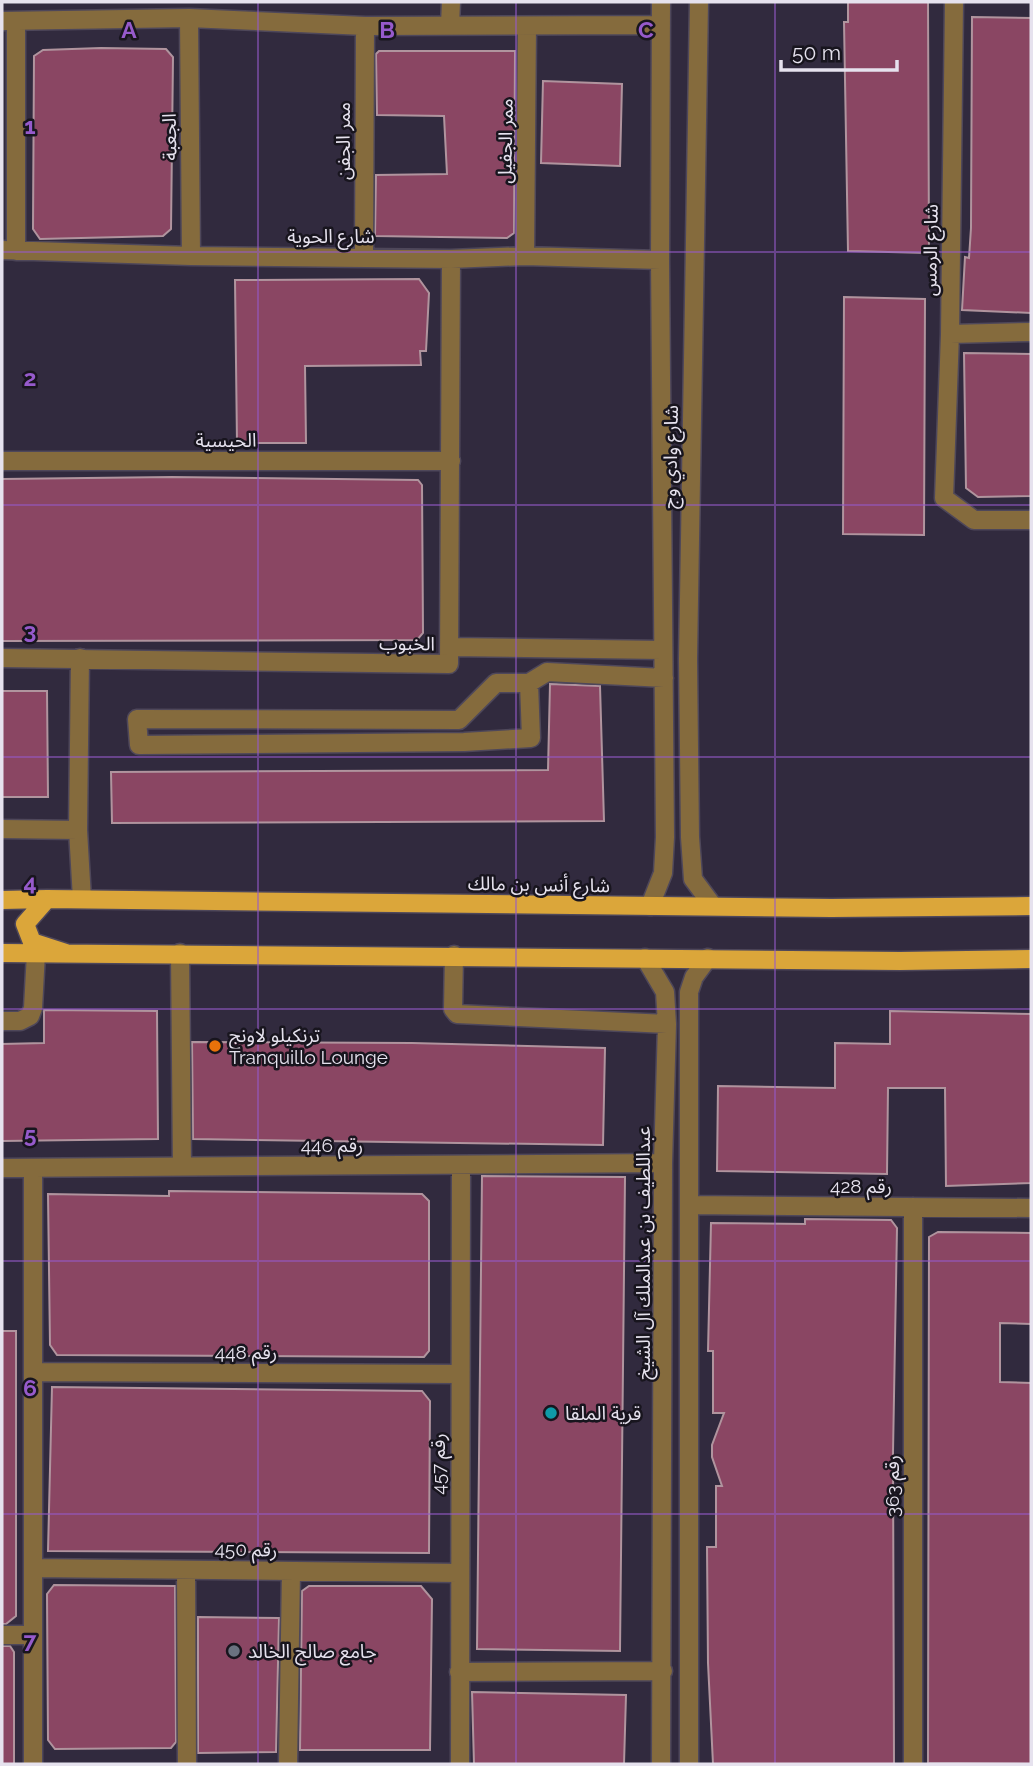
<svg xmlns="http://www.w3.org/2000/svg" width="1033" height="1766" font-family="Raleway,'Noto Sans Arabic',sans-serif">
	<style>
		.building { fill: #8a4663; stroke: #b0949e; stroke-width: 2 }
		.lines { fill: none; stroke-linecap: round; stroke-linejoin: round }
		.minor-casing { stroke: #4e475a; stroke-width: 21 }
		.major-casing { stroke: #4e475a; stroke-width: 21 }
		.minor { stroke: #856b3d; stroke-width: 18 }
		.major { stroke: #dba63a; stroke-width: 18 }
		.grid { fill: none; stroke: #965acb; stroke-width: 2; stroke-opacity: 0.55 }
		.food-dot { fill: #e8710a; stroke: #18151e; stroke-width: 2.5 }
		.culture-dot { fill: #0f9aa8; stroke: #18151e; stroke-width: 2.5 }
		.worship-dot { fill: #6b7280; stroke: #18151e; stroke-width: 2.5 }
		.labels { text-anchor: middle; stroke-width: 5; stroke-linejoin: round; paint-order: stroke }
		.street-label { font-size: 19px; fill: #e6e2ee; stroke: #18151e }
		.poi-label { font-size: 19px; fill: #e6e2ee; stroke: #18151e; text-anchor: start }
		.grid-label { font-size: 23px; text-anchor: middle; font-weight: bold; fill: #965acb; stroke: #18151e; stroke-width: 5; stroke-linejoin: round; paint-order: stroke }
	</style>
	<rect width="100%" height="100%" fill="#312a3e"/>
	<path class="building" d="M848,2h80l1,251 -81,-2 -4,-229h4z
		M972,17l59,1v295l-69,-3 3,-53 4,1 2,-30z
		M101,48l65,1 7,8 -2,172 -8,7 -123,3 -7,-10 1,-173 9,-6z
		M379,51h136l-1,182 -7,5 -132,-2 1,-61 71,-1 -3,-58 -67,-1 -1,-61z
		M543,81l79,3 -2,82 -79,-3z
		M419,279l10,14 -3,58h-6l1,14 -116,1 1,77h-69l-2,-163z
		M844,297l81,2 -1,236 -81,-1z
		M964,353l67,1v142l-53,1 -12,-9z
		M172,477l246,3 4,5 1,148 -6,7 -415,1v-162z
		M550,684l50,2 4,135 -492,2 -1,-51 437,-2z
		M2,691h45l1,106h-46z
		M44,1010l113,1 1,128 -156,2v-97l42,-1z
		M890,1011l141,3v169l-85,3 -1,-98h-57l-1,86 -170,-3 1,-85 117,2v-45l55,1z
		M192,1042l220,1 193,5 -2,97 -410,-6z
		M482,1176l143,1 -5,474 -143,-2z
		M169,1191l253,3 7,7v150l-5,6 -367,-2 -7,-10 -2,-151 121,2z
		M805,1219l86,1 6,8 -4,225 1,311h-181l-5,-101 -1,-116h9v-61h6l-10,-29v-12l12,-32h-11v-62h-5l3,-128 94,1z
		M938,1232l93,1v91l-31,-1v59l31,1v381l-103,-1 1,-526z
		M2,1331h14v285l-10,8h-4z
		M52,1387l370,4 8,10 -1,152 -381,-2z
		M54,1585l121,1 1,156 -5,6 -116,1 -7,-9 -1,-146z
		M309,1586h112l11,13 -2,151h-130l2,-159z
		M198,1617l81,1 -3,134 -78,1z
		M2,1646h8l4,6v112h-12z
		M472,1692l154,3 -2,69h-150z"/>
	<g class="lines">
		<g class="minor-casing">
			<path id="minor" d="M699,2l-11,657 2,178 3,42 20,27
				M954,2l-4,332 -6,164 30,22h57
				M189,18l2,238
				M2,21l187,-3 176,8 296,-1
				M16,21v230
				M450,25l1,-23
				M2,250l189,6 260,3 74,-3 135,4
				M364,256l1,-230
				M525,256l2,-230
				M950,334l81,-2
				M2,461h449
				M449,647l213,3
				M2,658l447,6 2,-405
				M80,658l-2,172 4,69
				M529,683l2,55 -67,4 -325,3 -2,-26 322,1 37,-37h33l18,-11 117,6
				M2,829l76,1
				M650,906l13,-33 2,-36 -5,-577 1,-258
				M180,953l2,214
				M454,955l-1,54 4,5 210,10
				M645,958l20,34 2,32 -4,139 -2,601
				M2,1021h18l10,-5 3,-8 3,-55
				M2,1168l661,-5
				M33,1168v596
				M690,1205l341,3
				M33,1372l427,2
				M33,1568l425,5
				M186,1570l1,194
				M2,1635h31
				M459,1672l204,-1
				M288,1764l3,-193
				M460,1764l1,-599
				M689,1764v-772l5,-15 14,-19
				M913,1764v-557"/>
		</g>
		<g class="major-casing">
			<path id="major" d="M2,900l45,-1
				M2,953l898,8 131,-2
				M66,953l-34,-11 -7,-18 22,-25 784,9 200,-2"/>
		</g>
		<use href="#minor" class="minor"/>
		<use href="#major" class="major"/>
	</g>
	<path class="grid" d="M258,2v1762M516,2v1762M775,2v1762M2,252h1029M2,505h1029M2,757h1029M2,1009h1029M2,1261h1029M2,1514h1029"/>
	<circle class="food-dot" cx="215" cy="1046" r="7"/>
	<circle class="culture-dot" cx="551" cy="1413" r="7"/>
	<circle class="worship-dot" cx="234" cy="1651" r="7"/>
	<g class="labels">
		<g class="street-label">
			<text transform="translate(169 137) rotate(-91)" y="7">الجعبة</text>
			<text transform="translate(343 141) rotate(-90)" y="7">ممر الجفن</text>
			<text transform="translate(505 141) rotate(-89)" y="7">ممر الجفيل</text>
			<text x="331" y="243">شارع الحوية</text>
			<text transform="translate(930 250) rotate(-89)" y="7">شارع الرمس</text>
			<text x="226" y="447">الحيسية</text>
			<text transform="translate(670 457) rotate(-89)" y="7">شارع وادي وج</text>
			<text transform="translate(407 643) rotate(1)" y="7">الخبوب</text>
			<text transform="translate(539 884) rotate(1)" y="7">شارع أنس بن مالك</text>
			<text x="332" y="1152">رقم 446</text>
			<text x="861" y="1193">رقم 428</text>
			<text transform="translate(643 1253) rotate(-90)" y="7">عبداللطيف بن عبدالملك آل الشيخ</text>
			<text x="246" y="1359">رقم 448</text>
			<text transform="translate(438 1464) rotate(-90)" y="7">رقم 457</text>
			<text transform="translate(892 1486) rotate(-90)" y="7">رقم 363</text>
			<text transform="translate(246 1549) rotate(1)" y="7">رقم 450</text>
		</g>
		<g class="poi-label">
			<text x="229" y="1042">ترنكيلو لاونج<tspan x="229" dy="22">Tranquillo Lounge</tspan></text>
			<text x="565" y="1420">قرية الملقا</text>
			<text x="248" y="1658">جامع صالح الخالد</text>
		</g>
	</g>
	<g class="grid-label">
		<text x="129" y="38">A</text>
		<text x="387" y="38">B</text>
		<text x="646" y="38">C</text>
		<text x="30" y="134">1</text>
		<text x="30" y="386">2</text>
		<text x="30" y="639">3</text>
		<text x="30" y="891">4</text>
		<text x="30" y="1143">5</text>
		<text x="30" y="1396">6</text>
		<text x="30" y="1648">7</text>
	</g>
	<rect width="1033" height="1766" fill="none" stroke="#e6e2ee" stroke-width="7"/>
	<path d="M781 60v10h116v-10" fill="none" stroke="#e6e2ee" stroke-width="3.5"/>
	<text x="792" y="60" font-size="21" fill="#e6e2ee" stroke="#18151e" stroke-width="5" paint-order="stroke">50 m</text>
</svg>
